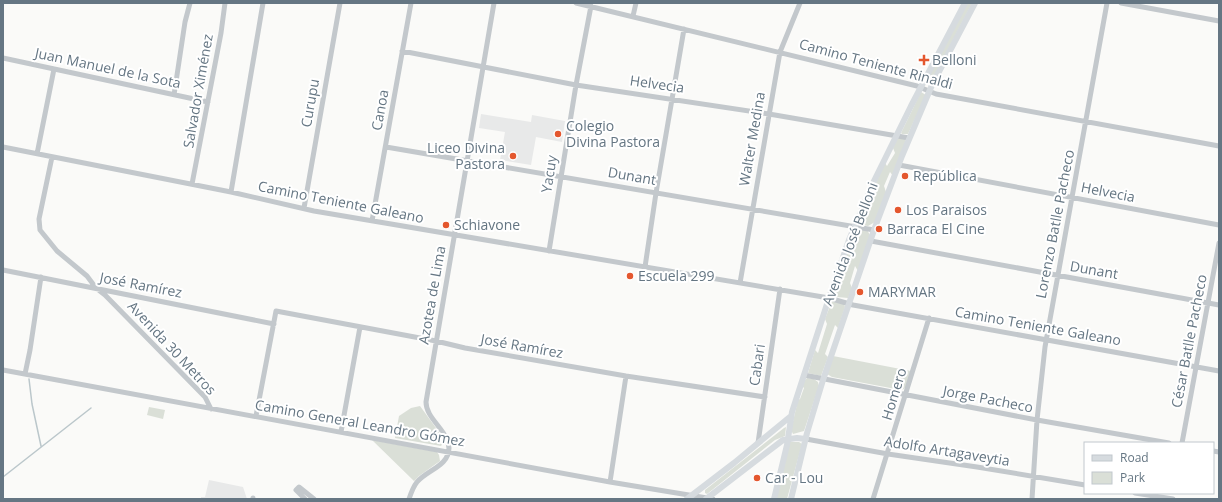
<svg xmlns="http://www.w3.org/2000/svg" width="1222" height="502" font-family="'Open Sans',sans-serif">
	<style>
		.built { fill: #e8e9e9 }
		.green { fill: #dadfd7 }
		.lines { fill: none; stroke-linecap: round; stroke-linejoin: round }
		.stream { stroke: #bbc7cb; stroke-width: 1.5 }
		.minor { stroke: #c3c8cc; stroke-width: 5 }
		.major { stroke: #d6dbdf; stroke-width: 6 }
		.poi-dot { fill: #e4572e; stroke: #fff; stroke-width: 1.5 }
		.labels { text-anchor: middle; stroke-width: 4; stroke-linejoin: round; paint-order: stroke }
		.poi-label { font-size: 14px; fill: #657683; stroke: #fff; text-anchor: start }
		.street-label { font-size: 14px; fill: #657683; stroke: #fff }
	</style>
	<rect width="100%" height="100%" fill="#fafaf8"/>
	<path class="built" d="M481,114l50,8 1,-7 33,6 -3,21 -26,-5 -5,28 -31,-5 5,-28 -26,-4z
		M209,480l34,7 4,12h-46v-2h4z"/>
	<path class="green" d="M967,3h5l-40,77 -3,1 -1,-3z
		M921,92l5,3 -18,39h-6l-1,-1z
		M900,138l5,1 1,2 -13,35 -3,-4 -6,14 2,6 -11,30 -7,4 -6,-1 -3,-4 4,-9 3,4 6,-15 -2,-5 15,-33 2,3 8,-13 -2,-5 4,-9z
		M857,229l10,1 3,5 -12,36 -3,-5 -5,17 2,5 -4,10 -11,-1 -4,-3 4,-14 3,4 8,-24 -2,-3z
		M832,301l12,3 1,3 -7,21 -3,-3 -10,29 3,3 -7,19 -13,-3 7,-23 3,3 9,-29 -2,-5z
		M833,356l78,15 -5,16 -2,2 -3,1 -69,-13 -5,-3z
		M807,378l7,1 4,3 1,4 -15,45 -11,3 -2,-4 7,-30 2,-1 4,-11 -2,-2 3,-6z
		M420,406l24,33v3l-3,4 -46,-8 4,-22 12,-8z
		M149,407l16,3 -2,9 -16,-4z
		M786,427l-1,9 -10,4 -68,54 -2,-1v-3l79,-62z
		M372,440l65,12 2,3 1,6 -21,15 -5,5z
		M790,442h9l3,2 -15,55h-11z"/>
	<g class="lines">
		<path class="stream" d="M29,379l3,25 9,42
			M3,477l88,-69"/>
		<path class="minor" d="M576,3l341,83 19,8 283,52
			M1121,3l98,18
			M633,16l3,-13
			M402,51l174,34 193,29 140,24
			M3,58l205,44
			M174,95l11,-73 5,-19
			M3,147l228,45 83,19 515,87 24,7 366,66
			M386,147l488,83
			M37,154l17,-85
			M52,157l-13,62 1,11 17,21 30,25 9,12 9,7 100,102 6,12
			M899,165l320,60
			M192,184l29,-151 4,-30
			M231,192l32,-189
			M304,208l36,-205
			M372,221l39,-218
			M871,241l348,64
			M549,251l27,-166 15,-79
			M645,267l11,-74 28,-164
			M3,270l271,54
			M740,283l40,-231 20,-49
			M3,370l607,112 103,17
			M25,374l5,-24 11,-73
			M804,375l233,45 132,23
			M256,416l20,-105 160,30 29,7 161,28 139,21
			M341,432l19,-105
			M806,439l82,15 89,13 108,18
			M758,443l22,-154
			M1182,443l37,-200
			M1213,451l6,1
			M610,482l16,-106
			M1135,493l38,6
			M253,499v-1
			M305,499l-9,-9 3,-3 15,12
			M409,499c2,-6 4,-12 8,-17 10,-12 32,-16 32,-34 -1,-18 -23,-29 -23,-46l68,-399
			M873,499l56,-181
			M1032,499l5,-79 8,-73 62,-344"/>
		<path class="major" d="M687,499l47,-36 57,-47
			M706,499l77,-59 14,-2 9,1
			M774,499l13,-54 5,-33 37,-114 20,-58 25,-59 37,-75 54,-103
			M791,499l16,-66 16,-53 51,-150 28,-74 30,-71 43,-82"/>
	</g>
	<g class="poi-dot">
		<path d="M922 54h4v4h4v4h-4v4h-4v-4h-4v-4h4z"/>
		<circle cx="558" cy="134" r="4"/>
		<circle cx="513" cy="156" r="4"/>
		<circle cx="905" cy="176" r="4"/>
		<circle cx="898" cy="210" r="4"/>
		<circle cx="446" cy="225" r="4"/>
		<circle cx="879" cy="229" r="4"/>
		<circle cx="630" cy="276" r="4"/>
		<circle cx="860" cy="292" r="4"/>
		<circle cx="757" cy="478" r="4"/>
	</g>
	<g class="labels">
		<g class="poi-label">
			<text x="932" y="65">Belloni</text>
			<text x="566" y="131">Colegio<tspan x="566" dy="16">Divina Pastora</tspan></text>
			<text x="505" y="153" text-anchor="end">Liceo Divina<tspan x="505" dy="16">Pastora</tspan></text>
			<text x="913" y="181">República</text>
			<text x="906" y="215">Los Paraisos</text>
			<text x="454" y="230">Schiavone</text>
			<text x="887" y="234">Barraca El Cine</text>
			<text x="638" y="281">Escuela 299</text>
			<text x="868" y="297">MARYMAR</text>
			<text x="765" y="483">Car - Lou</text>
		</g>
		<g class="street-label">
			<text transform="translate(876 64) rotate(15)" y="5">Camino Teniente Rinaldi</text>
			<text transform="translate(108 68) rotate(12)" y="5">Juan Manuel de la Sota</text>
			<text transform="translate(657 84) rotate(8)" y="5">Helvecia</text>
			<text transform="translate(198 91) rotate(-80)" y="5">Salvador Ximénez</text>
			<text transform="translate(310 103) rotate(-80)" y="5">Curupu</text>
			<text transform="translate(380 110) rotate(-80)" y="5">Canoa</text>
			<text transform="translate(752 139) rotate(-80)" y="5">Walter Medina</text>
			<text transform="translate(549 174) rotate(-81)" y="5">Yacuy</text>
			<text transform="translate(632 176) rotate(10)" y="5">Dunant</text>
			<text transform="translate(1108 192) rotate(11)" y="5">Helvecia</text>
			<text transform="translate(341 202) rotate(11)" y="5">Camino Teniente Galeano</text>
			<text transform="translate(1055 224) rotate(-79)" y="5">Lorenzo Batlle Pacheco</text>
			<text transform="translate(850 244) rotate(-69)" y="5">Avenida José Belloni</text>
			<text transform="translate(1094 270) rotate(10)" y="5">Dunant</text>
			<text transform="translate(141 285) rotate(11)" y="5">José Ramírez</text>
			<text transform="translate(432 295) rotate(-80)" y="5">Azotea de Lima</text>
			<text transform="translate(1038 326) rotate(10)" y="5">Camino Teniente Galeano</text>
			<text transform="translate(1189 341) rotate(-79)" y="5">César Batlle Pacheco</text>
			<text transform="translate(522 346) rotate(10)" y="5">José Ramírez</text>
			<text transform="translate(172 348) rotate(47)" y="5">Avenida 30 Metros</text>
			<text transform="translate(757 365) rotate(-82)" y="5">Cabari</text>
			<text transform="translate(894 394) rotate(-73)" y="5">Homero</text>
			<text transform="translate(988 399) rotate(11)" y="5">Jorge Pacheco</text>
			<text transform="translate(360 423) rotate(10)" y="5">Camino General Leandro Gómez</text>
			<text transform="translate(947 451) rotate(9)" y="5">Adolfo Artagaveytia</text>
		</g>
	</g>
	<rect width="1222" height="502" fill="none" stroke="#657683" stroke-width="8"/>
	<rect x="1084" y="442" width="130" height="52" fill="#ffffff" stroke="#c1c8cd"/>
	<rect x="1092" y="455" width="20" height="6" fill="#d6dbdf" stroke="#c1c8cd"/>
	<text x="1120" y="462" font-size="12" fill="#657683">Road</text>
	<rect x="1092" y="472" width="20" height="12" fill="#dadfd7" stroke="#c1c8cd"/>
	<text x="1120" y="482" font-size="12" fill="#657683">Park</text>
</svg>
